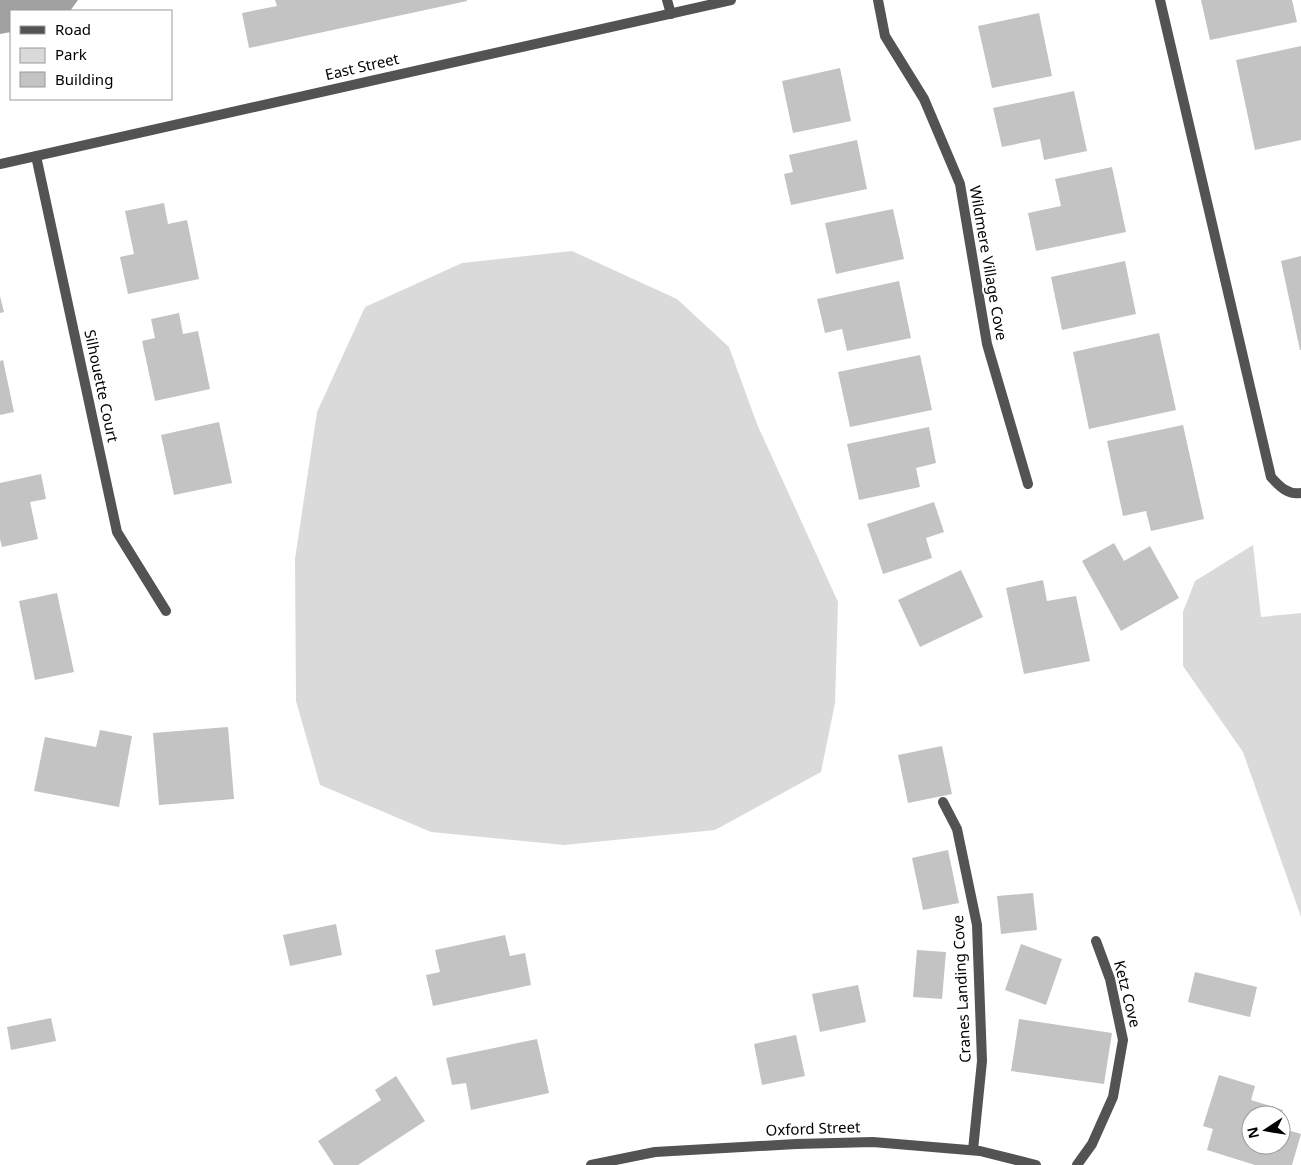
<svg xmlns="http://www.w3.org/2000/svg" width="1301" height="1165" font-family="'Noto Sans',sans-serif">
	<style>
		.green { fill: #dadada }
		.water { fill: #a1a1a1 }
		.building { fill: #c3c3c3 }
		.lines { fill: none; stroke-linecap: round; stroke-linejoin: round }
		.service { stroke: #535353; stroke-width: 10 }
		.minor { stroke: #535353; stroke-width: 10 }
		.labels { text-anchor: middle; stroke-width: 4; stroke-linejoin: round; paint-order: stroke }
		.street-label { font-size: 15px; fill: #000; stroke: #fff }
	</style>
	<rect width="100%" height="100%" fill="#fff"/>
	<path class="green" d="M572,251l105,48 52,48 28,77 81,178 -3,101 -14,69 -106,58 -151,15 -133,-13 -111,-47 -24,-84 -1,-142 22,-147 48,-105 97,-44z
		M1253,545l8,72 40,-4v304l-58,-165 -60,-86v-54l12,-31z"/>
	<path class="water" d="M0,0h78l-8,11h-59v21l-11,2z"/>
	<path class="building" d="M275,0h192v1l-218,47 -7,-35 35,-7z
		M1201,0h91l5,22 -87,18z
		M1039,13l13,63 -60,12 -14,-62z
		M1301,46v94l-46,10 -19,-90z
		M840,68l11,53 -58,12 -11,-52z
		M1074,91l13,60 -43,9 -4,-21 -38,8 -9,-39z
		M857,140l10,49 -76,16 -7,-31 9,-2 -4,-17z
		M1112,167l14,65 -90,19 -8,-38 33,-7 -6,-27z
		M164,203l4,21 19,-4 12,59 -71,15 -8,-37 14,-3 -9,-43z
		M893,209l11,50 -68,15 -11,-51z
		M1301,256v94h-1l-19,-89z
		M1125,261l11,53 -74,16 -11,-53z
		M899,281l12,57 -64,13 -5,-22 -17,4 -8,-34z
		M0,296l4,16 -4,1z
		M179,313l4,21 15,-3 12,58 -55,12 -13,-60 13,-3 -4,-19z
		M1159,333l17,77 -87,19 -16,-77z
		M920,355l12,55 -82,17 -12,-55z
		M3,360l11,52 -14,3v-54z
		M219,422l13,61 -58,12 -13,-60z
		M1183,425l21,94 -53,12 -5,-20 -23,5 -16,-75z
		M929,427l7,36 -20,5 4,19 -61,13 -12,-56z
		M41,474l5,25 -16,3 8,37 -36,8 -2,-8v-56z
		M934,502l10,30 -18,6 6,20 -49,16 -16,-50z
		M1114,543l10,18 26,-15 29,52 -58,33 -39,-70z
		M961,570l22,47 -63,30 -22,-47z
		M1043,580l4,21 29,-5 14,65 -66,13 -18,-86z
		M57,593l17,79 -39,8 -16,-79z
		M228,727l6,72 -75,6 -6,-72z
		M100,730l32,6 -13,71 -85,-16 11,-54 51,10z
		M942,746l10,48 -44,9 -10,-48z
		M948,850l11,53 -36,7 -11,-52z
		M1033,893l4,37 -36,4 -4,-38z
		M336,924l6,31 -52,11 -7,-31z
		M505,935l5,21 15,-3 6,32 -98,21 -7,-31 14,-3 -5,-22z
		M1021,944l41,15 -16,46 -41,-15z
		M917,950l29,2 -4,47 -29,-2z
		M1195,972l62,15 -7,30 -62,-15z
		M858,985l8,37 -46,10 -8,-38z
		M51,1018l5,23 -45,9 -4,-23z
		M1019,1019l93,14 -8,51 -93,-13z
		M796,1035l9,41 -43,9 -8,-41z
		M537,1039l12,54 -78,17 -5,-27 -14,2 -6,-27z
		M1219,1075l36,11 -4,14 32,10 -2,5h-30v30h30v-17l20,6 -9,31h-37l-48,-15 6,-21 -10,-3z
		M396,1076l29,45 -67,44h-24l-16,-24 63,-41 -6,-10z"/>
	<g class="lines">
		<path class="service" d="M667,0l4,14"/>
		<path class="minor" d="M878,0l7,36 39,63 36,85 27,160 41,140
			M1160,0l111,477c9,10 17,18 30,16
			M36,156l81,376 49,79
			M0,164l731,-164
			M943,802l14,27 20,96 5,136 -9,89
			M591,1165l64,-13 141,-8 77,-2 107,9 56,14
			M1077,1165l15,-21 21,-47 10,-57 -13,-61 -14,-38"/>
	</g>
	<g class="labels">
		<g class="street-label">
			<text transform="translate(362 67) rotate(-13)" y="5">East Street</text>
			<text transform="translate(988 263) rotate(80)" y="5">Wildmere Village Cove</text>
			<text transform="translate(101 386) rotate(78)" y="5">Silhouette Court</text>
			<text transform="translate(962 989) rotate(-93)" y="5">Cranes Landing Cove</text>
			<text transform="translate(1127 994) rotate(76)" y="5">Ketz Cove</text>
			<text transform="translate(813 1129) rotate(-2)" y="5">Oxford Street</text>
		</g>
	</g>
	<rect x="10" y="10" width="162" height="90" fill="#ffffff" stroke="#999999"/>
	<rect x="20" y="26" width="25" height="8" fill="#535353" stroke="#999999"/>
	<text x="55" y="35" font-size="15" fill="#000000">Road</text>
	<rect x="20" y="48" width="25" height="15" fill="#dadada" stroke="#999999"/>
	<text x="55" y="60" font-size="15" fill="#000000">Park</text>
	<rect x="20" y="72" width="25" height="15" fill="#c3c3c3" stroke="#999999"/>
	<text x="55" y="85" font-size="15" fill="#000000">Building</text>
	<g transform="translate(1266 1130) rotate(258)"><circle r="24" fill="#ffffff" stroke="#999999"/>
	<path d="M0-4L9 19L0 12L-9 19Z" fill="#000000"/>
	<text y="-8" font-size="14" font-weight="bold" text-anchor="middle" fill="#000000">N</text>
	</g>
</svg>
